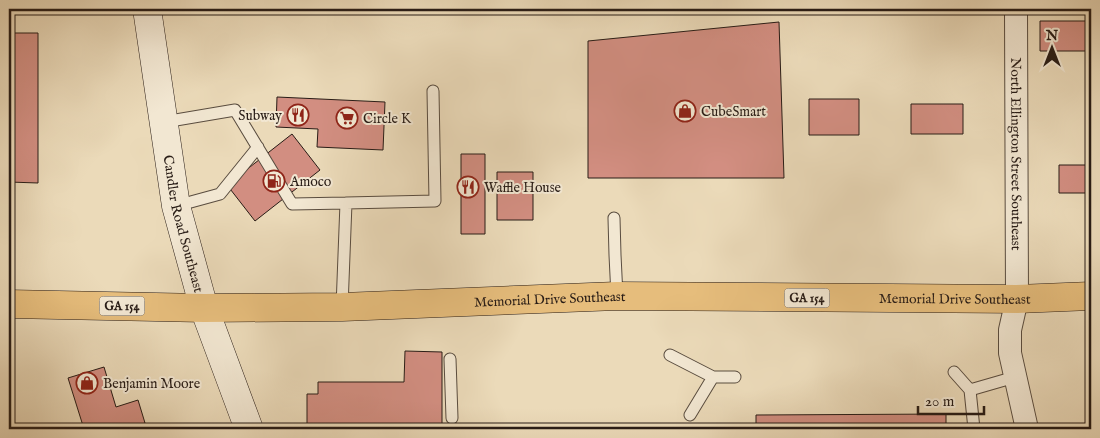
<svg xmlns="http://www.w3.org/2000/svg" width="1100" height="438" font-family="'IM FELL English',serif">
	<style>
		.building { fill: #d28e81; stroke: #281c16 }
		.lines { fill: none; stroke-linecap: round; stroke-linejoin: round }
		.service-casing { stroke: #594c3f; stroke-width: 13 }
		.minor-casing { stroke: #594c3f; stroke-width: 24 }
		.secondary-casing { stroke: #281c16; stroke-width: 29 }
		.primary-casing { stroke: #281c16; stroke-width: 29 }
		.service { stroke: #f2e7d2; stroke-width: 11 }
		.minor { stroke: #f2e7d2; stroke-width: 22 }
		.secondary { stroke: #f2e7d2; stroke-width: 28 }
		.primary { stroke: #e6bd7c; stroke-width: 28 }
		.labels { text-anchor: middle; stroke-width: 4; stroke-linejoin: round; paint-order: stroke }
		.shield { fill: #f2e7d2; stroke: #65594e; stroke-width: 1 }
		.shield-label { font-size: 12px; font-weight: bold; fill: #281c16 }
		.poi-label { font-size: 14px; fill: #281c16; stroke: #f2e7d2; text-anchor: start }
		.street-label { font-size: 14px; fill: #281c16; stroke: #f2e7d2 }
	</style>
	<rect width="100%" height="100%" fill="#ebdab9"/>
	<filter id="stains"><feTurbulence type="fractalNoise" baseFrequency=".004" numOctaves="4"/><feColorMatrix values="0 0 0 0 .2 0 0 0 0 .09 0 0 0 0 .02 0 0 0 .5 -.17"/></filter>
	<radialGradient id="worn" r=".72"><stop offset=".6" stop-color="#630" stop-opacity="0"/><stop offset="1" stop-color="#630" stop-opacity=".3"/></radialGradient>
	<path class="building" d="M1040,21h51v30h-51z
		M779,22l5,156h-196v-137z
		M9,33h29v150l-29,-1z
		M277,97l108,5 -2,48 -66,-3 1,-18 -42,-2z
		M809,99h50v36h-50z
		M911,104h52v30h-52z
		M292,134l28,36 -65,51 -28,-36z
		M461,154h24v80h-24z
		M1059,165h32v28h-32z
		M497,172h36v48h-36z
		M405,351l37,1v77h-135v-35h11v-12h86z
		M104,367l12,40 22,-7 7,23 -21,6h-40l-16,-51z
		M946,414v15h-190v-14z"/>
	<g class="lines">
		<g class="service-casing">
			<path id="service" d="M164,122l71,-12 57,94 54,-1
				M176,206l44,-12 38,-47
				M614,218l1,37 2,41
				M342,307l4,-104 89,-2 -2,-110
				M670,355l43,22h22
				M450,359l2,59
				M954,372l16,18 45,-13
				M970,390l4,39
				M690,415l23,-38"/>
		</g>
		<g class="minor-casing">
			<g id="minor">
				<path id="s1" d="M1016,9l1,290 -7,31v23l17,76"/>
			</g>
		</g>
		<g class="secondary-casing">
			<g id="secondary">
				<path id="s2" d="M147,9l29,197 28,102 45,121"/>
			</g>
		</g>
		<g class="primary-casing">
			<g id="primary">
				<path id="s3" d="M9,304l195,4 138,-1 275,-11 400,3 74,-3"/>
			</g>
		</g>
		<use href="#service" class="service"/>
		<use href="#minor" class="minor"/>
		<use href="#secondary" class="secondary"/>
		<use href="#primary" class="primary"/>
	</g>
	<defs>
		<g id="shop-ring" transform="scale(1.125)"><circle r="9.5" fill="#f2e7d2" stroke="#8f2418" stroke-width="1.5"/><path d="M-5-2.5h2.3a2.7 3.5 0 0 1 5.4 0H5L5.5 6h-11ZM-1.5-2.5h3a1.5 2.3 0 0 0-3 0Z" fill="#8f2418"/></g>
		<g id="restaurant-ring" transform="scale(1.125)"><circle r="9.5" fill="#f2e7d2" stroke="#8f2418" stroke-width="1.5"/><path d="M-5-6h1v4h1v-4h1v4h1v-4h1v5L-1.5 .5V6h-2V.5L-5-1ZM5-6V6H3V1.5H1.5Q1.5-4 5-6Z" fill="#8f2418"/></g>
		<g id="supermarket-ring" transform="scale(1.125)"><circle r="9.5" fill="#f2e7d2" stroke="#8f2418" stroke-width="1.5"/><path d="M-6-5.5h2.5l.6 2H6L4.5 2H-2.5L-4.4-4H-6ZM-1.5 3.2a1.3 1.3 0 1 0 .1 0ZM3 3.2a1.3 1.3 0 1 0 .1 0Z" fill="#8f2418"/></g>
		<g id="fuel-ring" transform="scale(1.125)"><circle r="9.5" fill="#f2e7d2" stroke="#8f2418" stroke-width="1.5"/><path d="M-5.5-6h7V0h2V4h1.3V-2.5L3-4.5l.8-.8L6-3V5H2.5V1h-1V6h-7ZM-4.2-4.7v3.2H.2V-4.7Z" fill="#8f2418"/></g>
	</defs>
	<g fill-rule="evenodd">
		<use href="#shop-ring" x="685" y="111"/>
		<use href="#restaurant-ring" x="298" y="115"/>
		<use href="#supermarket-ring" x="347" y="118"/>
		<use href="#fuel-ring" x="274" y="181"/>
		<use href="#restaurant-ring" x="468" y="187"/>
		<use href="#shop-ring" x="87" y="383"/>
	</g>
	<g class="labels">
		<g class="shield">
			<rect x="784.5" y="288.5" width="45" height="19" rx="4"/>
			<rect x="99.5" y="296.5" width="45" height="19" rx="4"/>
		</g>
		<g class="shield-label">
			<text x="807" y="302">GA 154</text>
			<text x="122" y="310">GA 154</text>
		</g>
		<g class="poi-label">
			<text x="701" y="116">CubeSmart</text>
			<text x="282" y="120" text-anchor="end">Subway</text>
			<text x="363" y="123">Circle K</text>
			<text x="290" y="186">Amoco</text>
			<text x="484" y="192">Waffle House</text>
			<text x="103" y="388">Benjamin Moore</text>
		</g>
		<g class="street-label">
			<text dy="5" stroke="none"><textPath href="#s1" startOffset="145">North Ellington Street Southeast</textPath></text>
			<text dy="5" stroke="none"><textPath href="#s2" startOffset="218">Candler Road Southeast</textPath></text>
			<text dy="5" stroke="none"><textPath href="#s3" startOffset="946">Memorial Drive Southeast</textPath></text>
			<text dy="5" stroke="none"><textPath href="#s3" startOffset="541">Memorial Drive Southeast</textPath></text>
		</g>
	</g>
	<rect width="1100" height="438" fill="none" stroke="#ebdab9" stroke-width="30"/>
	<rect x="10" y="10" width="1080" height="418" fill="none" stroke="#281c16" stroke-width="2.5"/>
	<rect x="15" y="15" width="1070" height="408" fill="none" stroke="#281c16"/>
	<g transform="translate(1052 48)" stroke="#f2e7d2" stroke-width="4" paint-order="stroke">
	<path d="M0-4L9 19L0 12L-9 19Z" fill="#281c16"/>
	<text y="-8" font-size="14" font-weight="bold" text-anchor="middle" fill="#281c16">N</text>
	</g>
	<path d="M918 406v8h66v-8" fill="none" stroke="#281c16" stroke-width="2.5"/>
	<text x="925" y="406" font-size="15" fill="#281c16" stroke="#f2e7d2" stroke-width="4" paint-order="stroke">20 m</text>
	<rect width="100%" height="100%" filter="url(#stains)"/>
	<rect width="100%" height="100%" fill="url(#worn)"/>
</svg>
